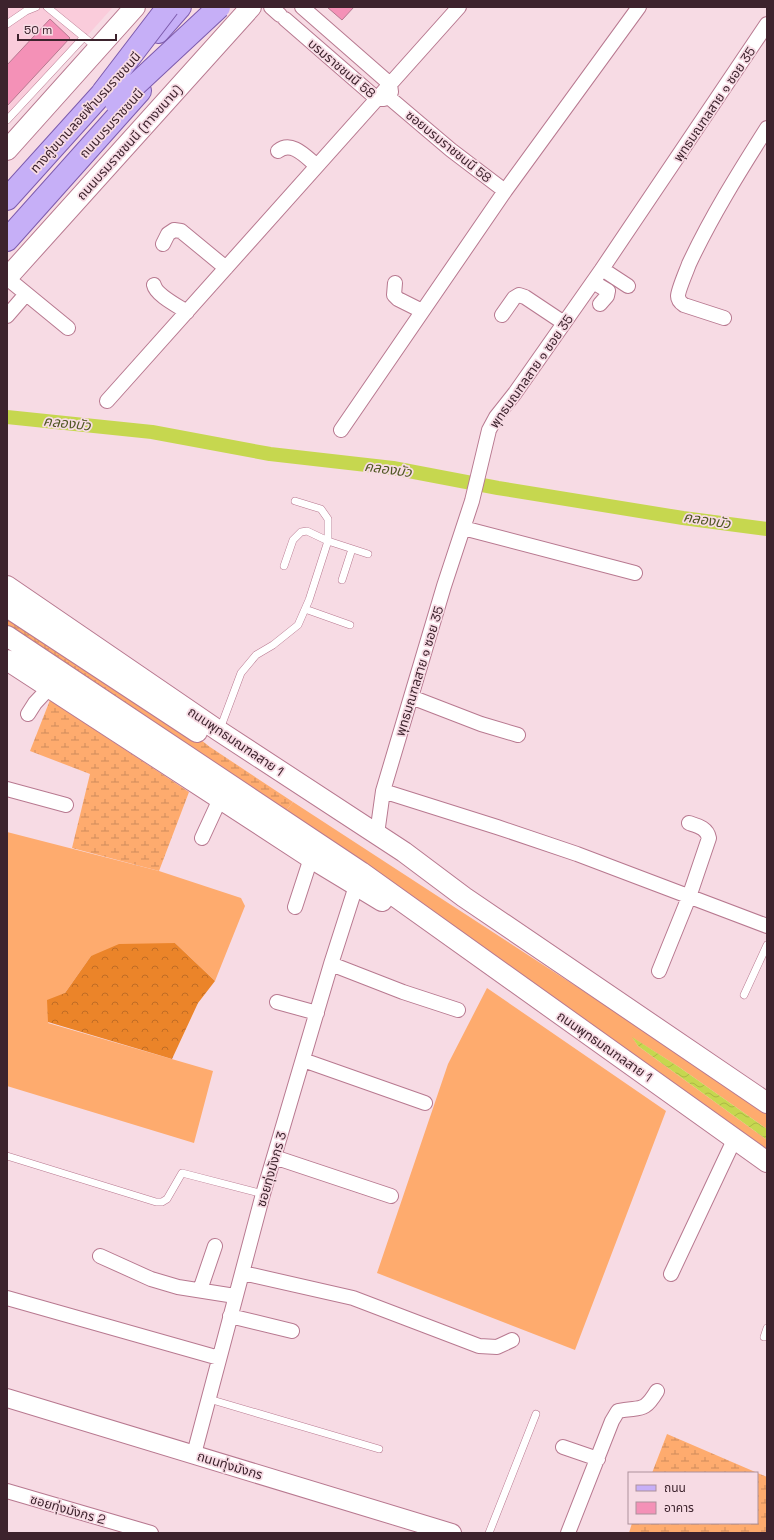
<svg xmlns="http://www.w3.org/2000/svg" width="774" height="1540" font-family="'Space Grotesk','Noto Sans Thai',sans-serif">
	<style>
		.built { fill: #faccdb }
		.grass { fill: #feab6e }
		.forest { fill: url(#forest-crowns) }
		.wetland { fill: url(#wetland-marsh) }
		.water { fill: url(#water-waves) }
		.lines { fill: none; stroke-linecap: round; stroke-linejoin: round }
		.canal { stroke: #c6d74f; stroke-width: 14 }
		.building { fill: #f491b7; stroke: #b77890 }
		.service-casing { stroke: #b87990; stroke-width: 8 }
		.minor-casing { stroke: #b87990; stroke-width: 16 }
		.tertiary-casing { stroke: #b87990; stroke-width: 20 }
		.secondary-casing { stroke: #b87990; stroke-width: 22 }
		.primary-casing { stroke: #7d5bad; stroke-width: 24 }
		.service { stroke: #fff; stroke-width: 7 }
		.minor { stroke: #fff; stroke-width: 14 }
		.tertiary { stroke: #fff; stroke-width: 18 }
		.secondary { stroke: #fff; stroke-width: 20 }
		.primary { stroke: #c6aff7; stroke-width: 22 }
		.primary-bridge-casing { stroke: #7d5bad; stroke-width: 24; stroke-linecap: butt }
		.primary-bridge { stroke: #c6aff7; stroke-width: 22 }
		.labels { text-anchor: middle; stroke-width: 3.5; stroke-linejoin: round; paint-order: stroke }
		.street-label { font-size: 13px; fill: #3d232d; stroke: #f7dbe4 }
		.water-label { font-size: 14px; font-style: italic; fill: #505723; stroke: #f7dbe4 }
	</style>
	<defs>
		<pattern id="forest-crowns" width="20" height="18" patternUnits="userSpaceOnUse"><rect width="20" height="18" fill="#eb8429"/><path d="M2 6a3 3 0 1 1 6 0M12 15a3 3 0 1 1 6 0" fill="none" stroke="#c06c24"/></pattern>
		<pattern id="wetland-marsh" width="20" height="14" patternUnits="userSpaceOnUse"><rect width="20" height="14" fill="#feab6e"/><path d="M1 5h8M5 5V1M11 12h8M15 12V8" fill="none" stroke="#cf8b5b"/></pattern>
		<pattern id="water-waves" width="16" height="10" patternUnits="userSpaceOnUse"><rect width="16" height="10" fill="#c6d74f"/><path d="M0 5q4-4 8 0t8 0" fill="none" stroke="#abb845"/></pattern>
	</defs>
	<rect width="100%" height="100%" fill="#f7dbe4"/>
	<path class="built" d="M7,7h106l-106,118z"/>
	<path class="grass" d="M293,802l424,276 50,36v15l-88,-62 -46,-29 5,8 129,94v12l-482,-340z
		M7,832l152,39 82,27 4,8 -30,75 -40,-38 -84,13 -26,37 -17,30 165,48 -19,72 -187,-57z
		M487,988l179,123 -91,239 -198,-77 71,-209z"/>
	<path class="forest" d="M175,943l40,38 -17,22 -26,56 -124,-37 -1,-22 18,-7 26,-37 28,-12z"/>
	<path class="wetland" d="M7,597l86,59 117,91 83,55 -8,10 -278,-167z
		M50,700l139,92 -30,79 -87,-23 18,-74 -60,-23z
		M667,1434l100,43v56h-138l3,-10h125v-50h-105z"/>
	<path class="water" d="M632,1037l47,30 88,62v11l-129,-94z"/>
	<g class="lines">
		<path class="canal" d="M7,417l145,15 118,22 123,14 105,20 185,30 84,11"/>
	</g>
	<path class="building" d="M327,7h27l-12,13z
		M50,19l20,19 -63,68v-41z"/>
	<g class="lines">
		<g class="service-casing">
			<path id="service" d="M47,7l49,40
				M7,24l19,-13 10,-4
				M7,120l77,-83
				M284,566l9,-26 8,-8 6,-1 21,10 40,13
				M342,580l10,-31
				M305,609l45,16
				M220,729l21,-56 15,-18 17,-10 25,-20 11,-25 19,-59v-22l-7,-10 -26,-8
				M744,995l23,-50
				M7,1156l149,46h6l5,-3 15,-26 81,21
				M764,1337l3,-9
				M209,1399l170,50
				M489,1533l47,-119"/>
		</g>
		<g class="minor-casing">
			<path id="minor" d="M271,7l9,8
				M302,7l88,77 1,8
				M285,19l91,79 8,1
				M392,100l59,50 54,41
				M278,151c14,-11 28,6 39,15
				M163,244l5,-10 6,-4 7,1 45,37
				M602,269l26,17
				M7,278l61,50
				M593,282l15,9 -1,5 -7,8
				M395,283l-1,12 4,4 24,12
				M154,285c2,10 24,21 33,27
				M502,315l12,-17 5,-3 6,2 39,26
				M7,316l19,-22
				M724,318l-40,-13c-3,-2 -6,-5 -6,-9 0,-6 9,-26 11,-32 22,-47 50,-92 78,-136
				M107,401l352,-394
				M341,430l164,-239 134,-184
				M463,528l172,45
				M411,697l70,27 37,11
				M28,714l7,-11 15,-16
				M7,789l59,16
				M383,791l114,36 80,27 190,72
				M377,834l6,-43 61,-205 28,-85 17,-71 7,-13 19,-24 87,-124 165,-245
				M202,838l18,-39
				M295,907l16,-49
				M331,964l72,28 55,18
				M659,971l30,-74 20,-59c-2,-10 -11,-12 -20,-15
				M277,1002l40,11
				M303,1060l122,43
				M274,1157l117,39
				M100,1256l51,23 27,8 57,9
				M243,1273l110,25 126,48 18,1 15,-7
				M671,1274l64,-136
				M200,1290l15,-44
				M7,1298l212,60
				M230,1316l62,15
				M563,1447l35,12
				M194,1454l69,-260 68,-230 25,-78
				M7,1491l144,42
				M568,1533l44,-112 6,-10c23,-5 25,3 39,-20"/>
		</g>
		<g class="tertiary-casing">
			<path id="tertiary" d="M7,1398l445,135"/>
		</g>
		<g class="secondary-casing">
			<path id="secondary" d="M7,150l128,-143
				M7,278l244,-271
				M7,586l212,145 185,121 60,45 303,206
				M7,607l190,125
				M7,636l354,236 406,290
				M7,660l304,198 71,43"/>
		</g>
		<g class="primary-casing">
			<path id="primary" d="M158,32l22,-25
				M7,199l109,-121
				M7,240l133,-149"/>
		</g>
		<use href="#service" class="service"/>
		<use href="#minor" class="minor"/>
		<use href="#tertiary" class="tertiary"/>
		<use href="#secondary" class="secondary"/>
		<use href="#primary" class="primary"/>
		<g class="primary-bridge-casing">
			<path id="primary-bridge" d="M103,92l65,-85
				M116,103l103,-96"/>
		</g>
		<use href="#primary-bridge" class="primary-bridge"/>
	</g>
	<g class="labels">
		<g class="street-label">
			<text transform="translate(342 68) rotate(40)" y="5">บรมราชชนนี 58</text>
			<text transform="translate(714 104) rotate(-56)" y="5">พุทธมณฑลสาย ๑ ซอย 35</text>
			<text transform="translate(85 112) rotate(-48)" y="5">ทางคู่ขนานลอยฟ้าบรมราชชนนี</text>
			<text transform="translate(111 123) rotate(-48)" y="5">ถนนบรมราชชนนี</text>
			<text transform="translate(129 142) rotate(-48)" y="5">ถนนบรมราชชนนี (ทางขนาน)</text>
			<text transform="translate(449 146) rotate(39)" y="5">ซอยบรมราชชนนี 58</text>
			<text transform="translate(531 371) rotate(-55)" y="5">พุทธมณฑลสาย ๑ ซอย 35</text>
			<text transform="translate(419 671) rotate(-73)" y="5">พุทธมณฑลสาย ๑ ซอย 35</text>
			<text transform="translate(236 741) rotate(34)" y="5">ถนนพุทธมณฑลสาย 1</text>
			<text transform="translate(605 1046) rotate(35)" y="5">ถนนพุทธมณฑลสาย 1</text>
			<text transform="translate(271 1169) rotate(-74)" y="5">ซอยทุ่งมังกร 3</text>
			<text transform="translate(230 1465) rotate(17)" y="5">ถนนทุ่งมังกร</text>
			<text transform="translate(68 1509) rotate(16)" y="5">ซอยทุ่งมังกร 2</text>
		</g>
		<g class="water-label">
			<text transform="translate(67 423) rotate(6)" y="5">คลองบัว</text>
			<text transform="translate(388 469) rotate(8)" y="5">คลองบัว</text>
			<text transform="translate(707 520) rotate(9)" y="5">คลองบัว</text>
		</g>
	</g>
	<rect width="774" height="1540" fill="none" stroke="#3d232d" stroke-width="16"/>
	<rect x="628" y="1472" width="130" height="52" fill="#f7dbe4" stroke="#ad919b"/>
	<rect x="636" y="1485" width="20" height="6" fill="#c6aff7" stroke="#ad919b"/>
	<text x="664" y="1492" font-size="12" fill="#3d232d">ถนน</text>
	<rect x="636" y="1502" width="20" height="12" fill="#f491b7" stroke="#ad919b"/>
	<text x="664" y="1512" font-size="12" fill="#3d232d">อาคาร</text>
	<path d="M18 34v6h98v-6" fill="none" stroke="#3d232d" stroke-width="2"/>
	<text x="24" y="34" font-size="12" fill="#3d232d" stroke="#f7dbe4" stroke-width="3" paint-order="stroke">50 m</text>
</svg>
